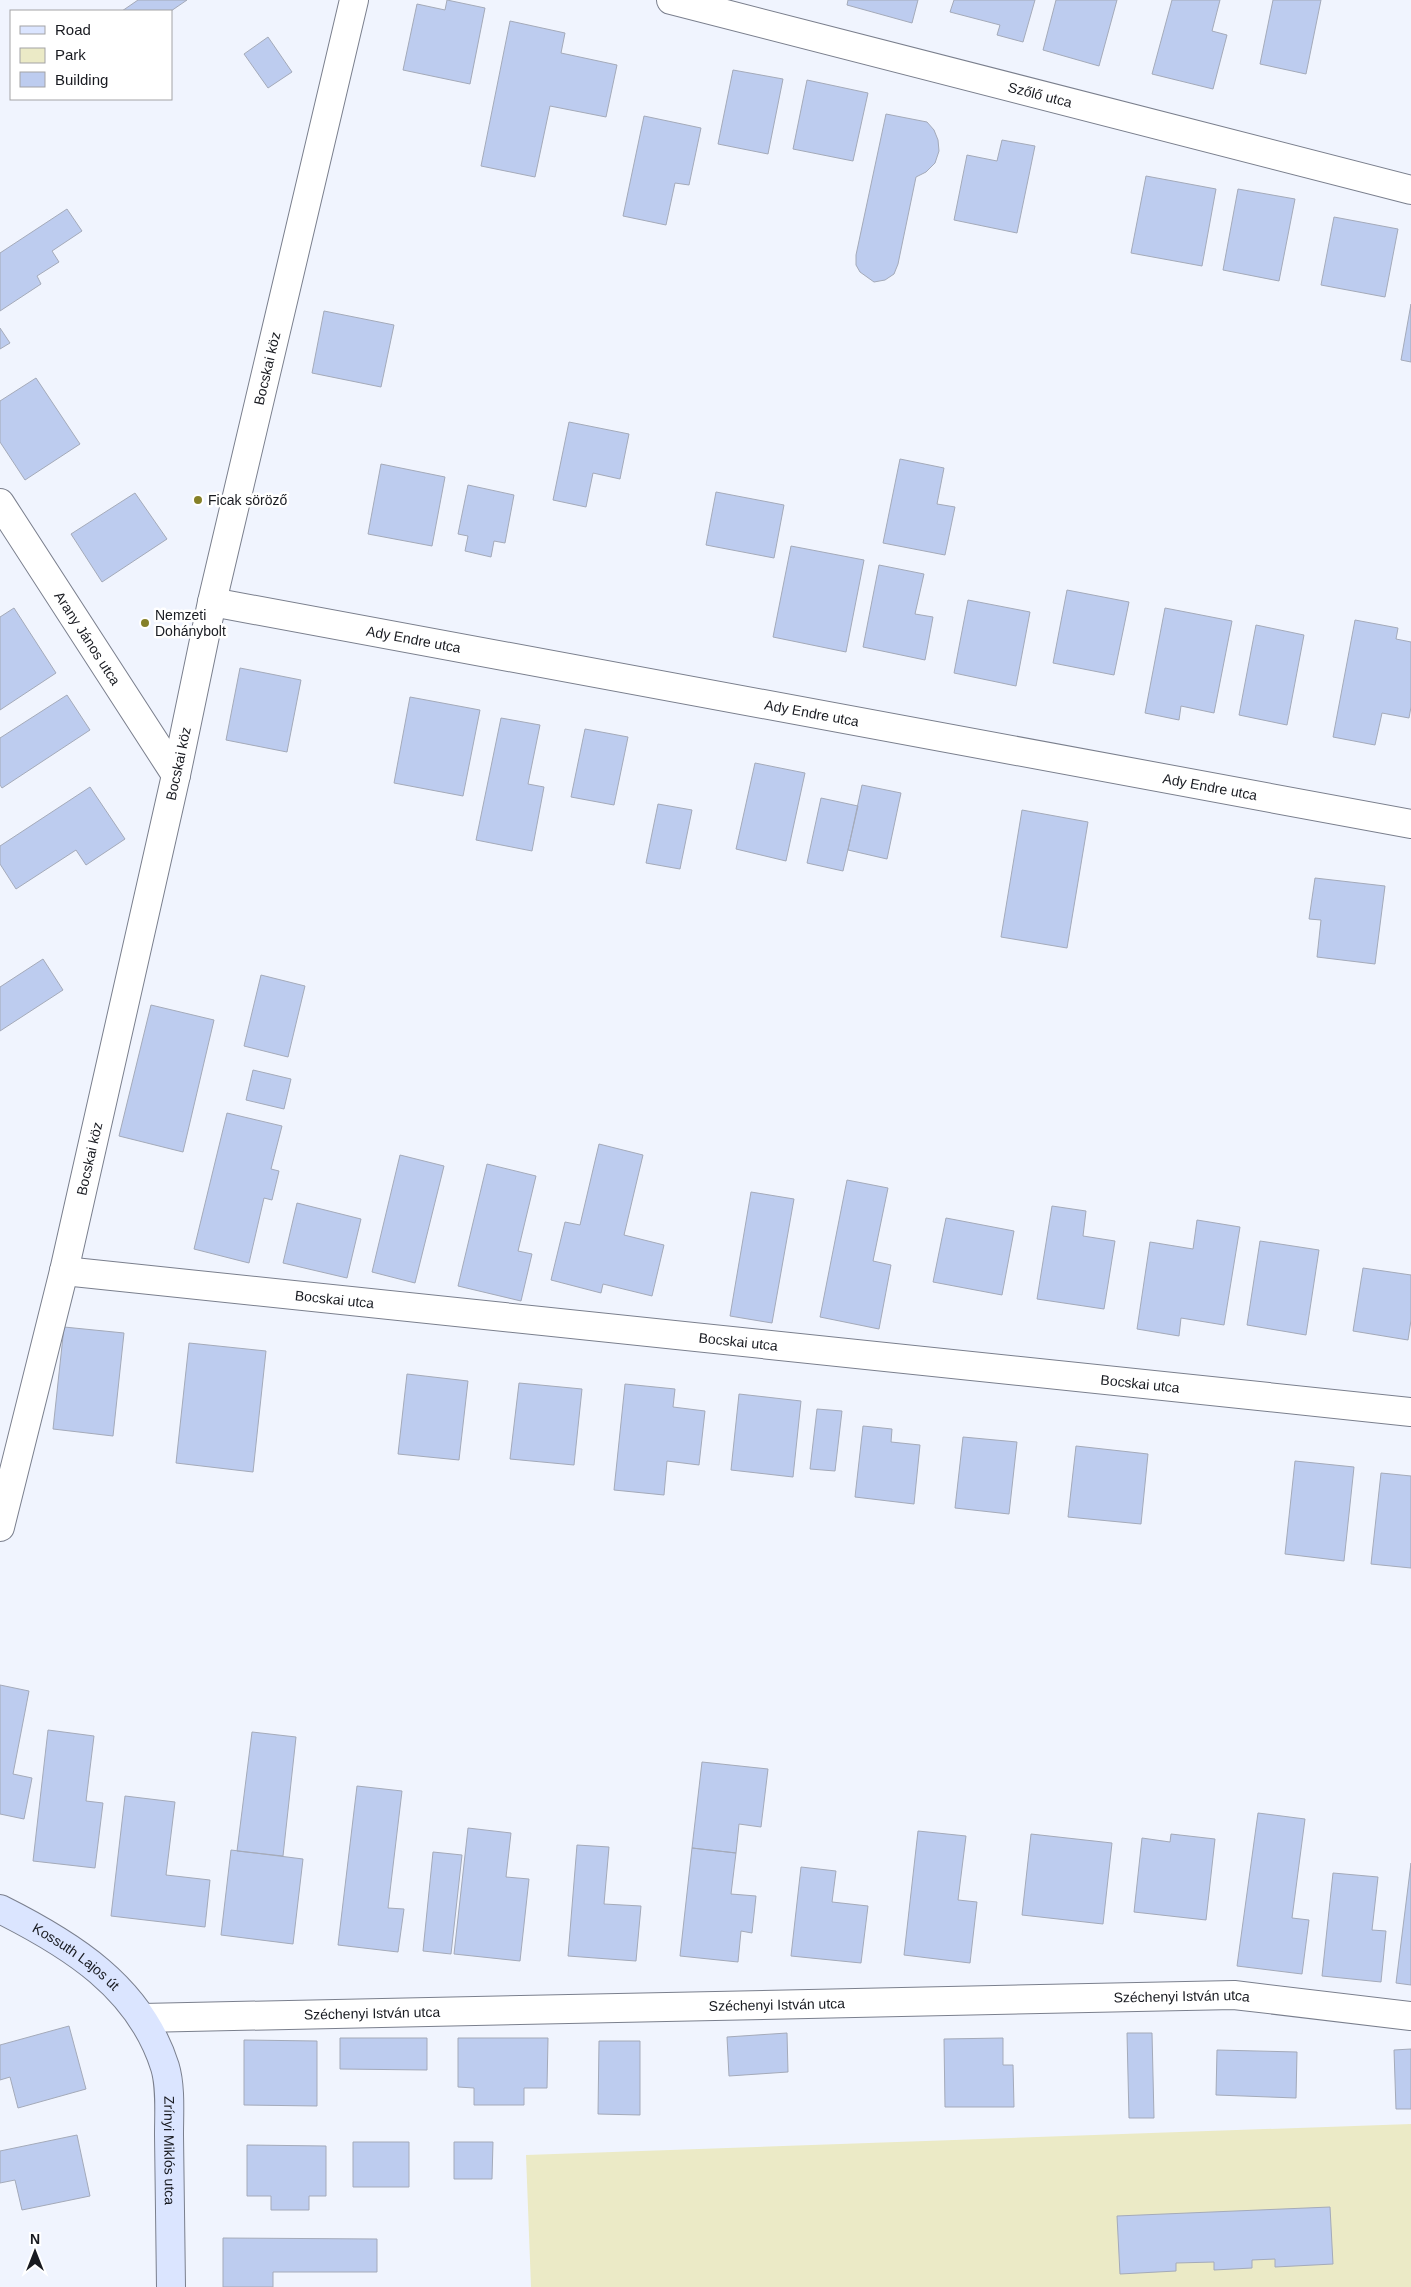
<svg xmlns="http://www.w3.org/2000/svg" width="1411" height="2287" font-family="Arial,sans-serif">
	<style>
		.green { fill: #ebeac6 }
		.building { fill: #bdccef; stroke: #a4aab9 }
		.lines { fill: none; stroke-linecap: round; stroke-linejoin: round }
		.street-casing { stroke: #7a7f8d; stroke-width: 30 }
		.secondary-casing { stroke: #7a7f8d; stroke-width: 30 }
		.street { stroke: #fff; stroke-width: 28 }
		.secondary { stroke: #dbe5ff; stroke-width: 28 }
		.poi-dot { fill: #858028; stroke: #fff; stroke-width: 2 }
		.labels { text-anchor: middle; stroke-width: 5; stroke-linejoin: round; paint-order: stroke }
		.street-label { font-size: 14px; fill: #181a20; stroke: #fff }
		.poi-label { font-size: 14px; fill: #181a20; stroke: #fff; text-anchor: start }
	</style>
	<rect width="100%" height="100%" fill="#f0f4fe"/>
	<path class="green" d="M1411,2124v163h-880l-5,-132z"/>
	<path class="building" d="M138,0h49l-16,11h-49z
		M447,0l38,8 -15,76 -67,-14 14,-66 28,6z
		M848,0h70l-6,23 -65,-18z
		M954,0h81l-12,42 -26,-7 3,-10 -50,-13z
		M1056,0h61l-18,66 -56,-16z
		M1172,0h48l-8,31 15,4 -14,54 -61,-15z
		M1273,0h48l-15,74 -46,-10z
		M510,21l55,12 -4,20 56,12 -11,52 -56,-11 -15,71 -54,-11z
		M268,37l24,35 -24,16 -24,-34z
		M733,70l50,9 -15,75 -50,-10z
		M807,80l61,13 -15,68 -60,-12z
		M886,114l41,8 7,8 4,10 1,11 -4,12 -9,9 -10,5 -18,87 -4,10 -9,6 -11,2 -14,-10 -4,-7v-10z
		M644,116l57,12 -12,57 -14,-2 -9,42 -43,-9z
		M1002,140l33,6 -18,87 -63,-13 13,-65 30,6z
		M1146,176l70,13 -14,77 -71,-13z
		M1238,189l57,10 -16,82 -56,-11z
		M67,209l15,22 -30,20 7,11 -22,14 4,8 -41,27v-58z
		M1334,217l64,12 -13,68 -64,-12z
		M1411,304v58l-10,-2z
		M324,311l70,14 -13,62 -69,-14z
		M0,328l10,15 -10,6z
		M36,378l44,66 -55,36 -25,-38v-41z
		M569,422l60,12 -9,45 -27,-6 -7,34 -33,-7z
		M900,459l44,9 -7,36 18,3 -10,48 -62,-12z
		M381,464l64,13 -13,69 -64,-12z
		M468,485l46,10 -9,48 -11,-2 -3,16 -26,-6 3,-15 -10,-2z
		M716,492l68,13 -10,53 -68,-13z
		M135,493l32,46 -65,43 -31,-48z
		M791,546l73,14 -18,92 -73,-15z
		M879,565l45,9 -9,40 18,3 -8,43 -62,-13z
		M1067,590l62,12 -15,73 -61,-12z
		M968,600l62,12 -14,74 -62,-13z
		M14,608l42,65 -56,37v-93z
		M1165,608l67,13 -18,92 -33,-7 -2,14 -34,-7z
		M1355,620l43,8 -2,11 15,3v65l-2,11 -27,-5 -7,32 -42,-8z
		M1256,625l48,10 -17,90 -48,-10z
		M240,668l61,12 -14,72 -61,-12z
		M67,695l23,35 -88,58 -2,-3v-47z
		M410,697l70,13 -17,86 -69,-13z
		M501,718l39,7 -12,59 16,3 -12,64 -56,-11z
		M585,729l43,8 -14,68 -43,-8z
		M755,763l50,10 -19,88 -50,-12z
		M862,785l39,8 -14,66 -39,-9z
		M90,787l35,52 -39,26 -10,-15 -60,39 -16,-25v-18z
		M821,798l37,8 -15,65 -36,-8z
		M658,804l34,6 -12,59 -34,-6z
		M1022,810l66,12 -21,126 -66,-11z
		M1315,878l70,8 -10,78 -58,-7 4,-37 -12,-1z
		M43,959l20,31 -63,41v-44z
		M261,975l44,11 -17,71 -44,-11z
		M151,1005l63,15 -31,132 -64,-16z
		M253,1070l38,9 -7,30 -38,-9z
		M227,1113l55,13 -11,43 8,2 -7,29 -8,-2 -15,65 -55,-14z
		M599,1144l44,11 -19,80 40,10 -12,51 -49,-12 -2,9 -50,-13 14,-58 15,3z
		M400,1155l44,11 -29,117 -43,-11z
		M487,1164l49,12 -18,75 14,3 -11,47 -63,-15z
		M847,1180l41,8 -15,73 18,4 -12,64 -59,-12z
		M751,1192l43,7 -22,124 -42,-7z
		M297,1203l64,16 -14,59 -64,-15z
		M1052,1206l34,5 -3,25 32,5 -11,68 -67,-10z
		M946,1218l68,13 -12,64 -69,-13z
		M1197,1220l43,7 -16,98 -43,-7 -2,18 -42,-7 13,-87 43,7z
		M1260,1241l59,9 -13,85 -59,-10z
		M1363,1268l48,7v45l-3,20 -55,-9z
		M64,1327l60,6 -11,103 -60,-7z
		M189,1343l77,8 -13,121 -77,-9z
		M407,1374l61,7 -9,79 -61,-6z
		M519,1383l63,6 -8,76 -64,-6z
		M625,1384l50,5 -2,18 32,4 -6,54 -32,-4 -3,34 -50,-5z
		M739,1394l62,7 -8,76 -62,-7z
		M817,1409l25,2 -7,60 -25,-2z
		M863,1426l29,3 -1,13 29,3 -6,59 -59,-7z
		M963,1437l54,5 -8,72 -54,-6z
		M1076,1446l72,8 -7,70 -73,-7z
		M1295,1461l59,6 -10,94 -59,-7z
		M1381,1473l30,3v92l-40,-4z
		M0,1685l29,6 -16,83 19,4 -8,41 -24,-5z
		M48,1730l46,6 -8,65 17,2 -8,65 -62,-7z
		M252,1732l44,5 -13,119 -46,-5z
		M702,1762l66,7 -7,58 -22,-3 -3,29 -44,-5z
		M357,1786l45,5 -14,117 16,1 -6,43 -60,-7z
		M125,1796l50,6 -9,73 44,5 -5,47 -94,-11z
		M1258,1813l47,6 -13,99 17,2 -7,54 -65,-8z
		M468,1828l43,5 -5,44 23,2 -9,82 -66,-7z
		M918,1831l48,5 -8,64 19,2 -7,61 -66,-8z
		M1031,1834l81,9 -9,81 -81,-9z
		M1171,1834l44,5 -9,81 -72,-8 8,-74 28,4z
		M577,1845l32,2 -5,57 37,2 -5,55 -68,-5z
		M692,1848l44,5 -5,41 25,2 -4,37 -11,-2 -3,31 -58,-6z
		M231,1850l72,9 -10,85 -72,-9z
		M433,1852l29,3 -11,99 -28,-3z
		M1411,1863v122l-15,-2z
		M801,1867l35,4 -4,31 36,4 -7,57 -70,-7z
		M1333,1873l45,4 -6,53 14,1 -5,51 -59,-6z
		M69,2026l17,63 -68,19 -8,-31 -10,3v-35z
		M787,2033l1,39 -59,4 -2,-39z
		M1127,2033h25l2,85h-25z
		M340,2038h87v32l-87,-1z
		M458,2038h90l-1,50h-23v17h-50v-17l-16,-1z
		M1003,2038v27h10l1,42h-69l-1,-68z
		M244,2040l73,1v65l-73,-1z
		M599,2041h41v74l-42,-1z
		M1411,2049v60h-15l-2,-59z
		M1217,2050l80,2 -1,46 -80,-3z
		M77,2135l13,61 -68,14 -7,-30 -15,3v-32z
		M353,2142h56v45h-56z
		M454,2142h39l-1,37h-38z
		M247,2145l79,1v50h-17v14h-38v-14h-24z
		M1330,2207l3,57 -58,3v-8l-23,1v8l-38,2v-8l-38,1v8l-56,3 -3,-58z
		M223,2238l154,1v33h-104v15h-50z"/>
	<g class="lines">
		<g class="street-casing">
			<g id="street">
				<path id="s1" d="M671,0l740,190"/>
				<path id="s2" d="M0,503l176,272"/>
				<path id="s3" d="M212,602l1199,222"/>
				<path id="s4" d="M64,1271l1347,141"/>
				<path id="s5" d="M0,1527l64,-256 112,-496 36,-173 142,-602"/>
				<path id="s6" d="M142,2018l1092,-23 177,21"/>
			</g>
		</g>
		<g class="secondary-casing">
			<g id="secondary">
				<path id="s7" d="M0,1909c70,35 140,78 165,158 6,20 4,47 4,68 1,51 1,101 2,152"/>
			</g>
		</g>
		<use href="#street" class="street"/>
		<use href="#secondary" class="secondary"/>
	</g>
	<g class="poi-dot">
		<circle cx="198" cy="500" r="5"/>
		<circle cx="145" cy="623" r="5"/>
	</g>
	<g class="labels">
		<g class="street-label">
			<text dy="5" stroke="none"><textPath href="#s1" startOffset="381">Szőlő utca</textPath></text>
			<text dy="5" stroke="none"><textPath href="#s5" startOffset="1189">Bocskai köz</textPath></text>
			<text dy="5" stroke="none"><textPath href="#s2" startOffset="161">Arany János utca</textPath></text>
			<text dy="5" stroke="none"><textPath href="#s3" startOffset="205">Ady Endre utca</textPath></text>
			<text dy="5" stroke="none"><textPath href="#s3" startOffset="610">Ady Endre utca</textPath></text>
			<text dy="5" stroke="none"><textPath href="#s5" startOffset="784">Bocskai köz</textPath></text>
			<text dy="5" stroke="none"><textPath href="#s3" startOffset="1015">Ady Endre utca</textPath></text>
			<text dy="5" stroke="none"><textPath href="#s5" startOffset="379">Bocskai köz</textPath></text>
			<text dy="5" stroke="none"><textPath href="#s4" startOffset="272">Bocskai utca</textPath></text>
			<text dy="5" stroke="none"><textPath href="#s4" startOffset="678">Bocskai utca</textPath></text>
			<text dy="5" stroke="none"><textPath href="#s4" startOffset="1082">Bocskai utca</textPath></text>
			<text dy="5" stroke="none"><textPath href="#s7" startOffset="90">Kossuth Lajos út</textPath></text>
			<text dy="5" stroke="none"><textPath href="#s6" startOffset="1040">Széchenyi István utca</textPath></text>
			<text dy="5" stroke="none"><textPath href="#s6" startOffset="635">Széchenyi István utca</textPath></text>
			<text dy="5" stroke="none"><textPath href="#s6" startOffset="230">Széchenyi István utca</textPath></text>
			<text dy="5" stroke="none"><textPath href="#s7" startOffset="319">Zrínyi Miklós utca</textPath></text>
		</g>
		<g class="poi-label">
			<text x="208" y="505">Ficak söröző</text>
			<text x="155" y="620">Nemzeti<tspan x="155" dy="16">Dohánybolt</tspan></text>
		</g>
	</g>
	<rect x="10" y="10" width="162" height="90" fill="#ffffff" stroke="#a3a3a6"/>
	<rect x="20" y="26" width="25" height="8" fill="#dbe5ff" stroke="#a3a3a6"/>
	<text x="55" y="35" font-size="15" fill="#181a20">Road</text>
	<rect x="20" y="48" width="25" height="15" fill="#ebeac6" stroke="#a3a3a6"/>
	<text x="55" y="60" font-size="15" fill="#181a20">Park</text>
	<rect x="20" y="72" width="25" height="15" fill="#bdccef" stroke="#a3a3a6"/>
	<text x="55" y="85" font-size="15" fill="#181a20">Building</text>
	<g transform="translate(35 2252)" stroke="#ffffff" stroke-width="4" paint-order="stroke">
	<path d="M0-4L9 19L0 12L-9 19Z" fill="#181a20"/>
	<text y="-8" font-size="14" font-weight="bold" text-anchor="middle" fill="#181a20">N</text>
	</g>
</svg>
